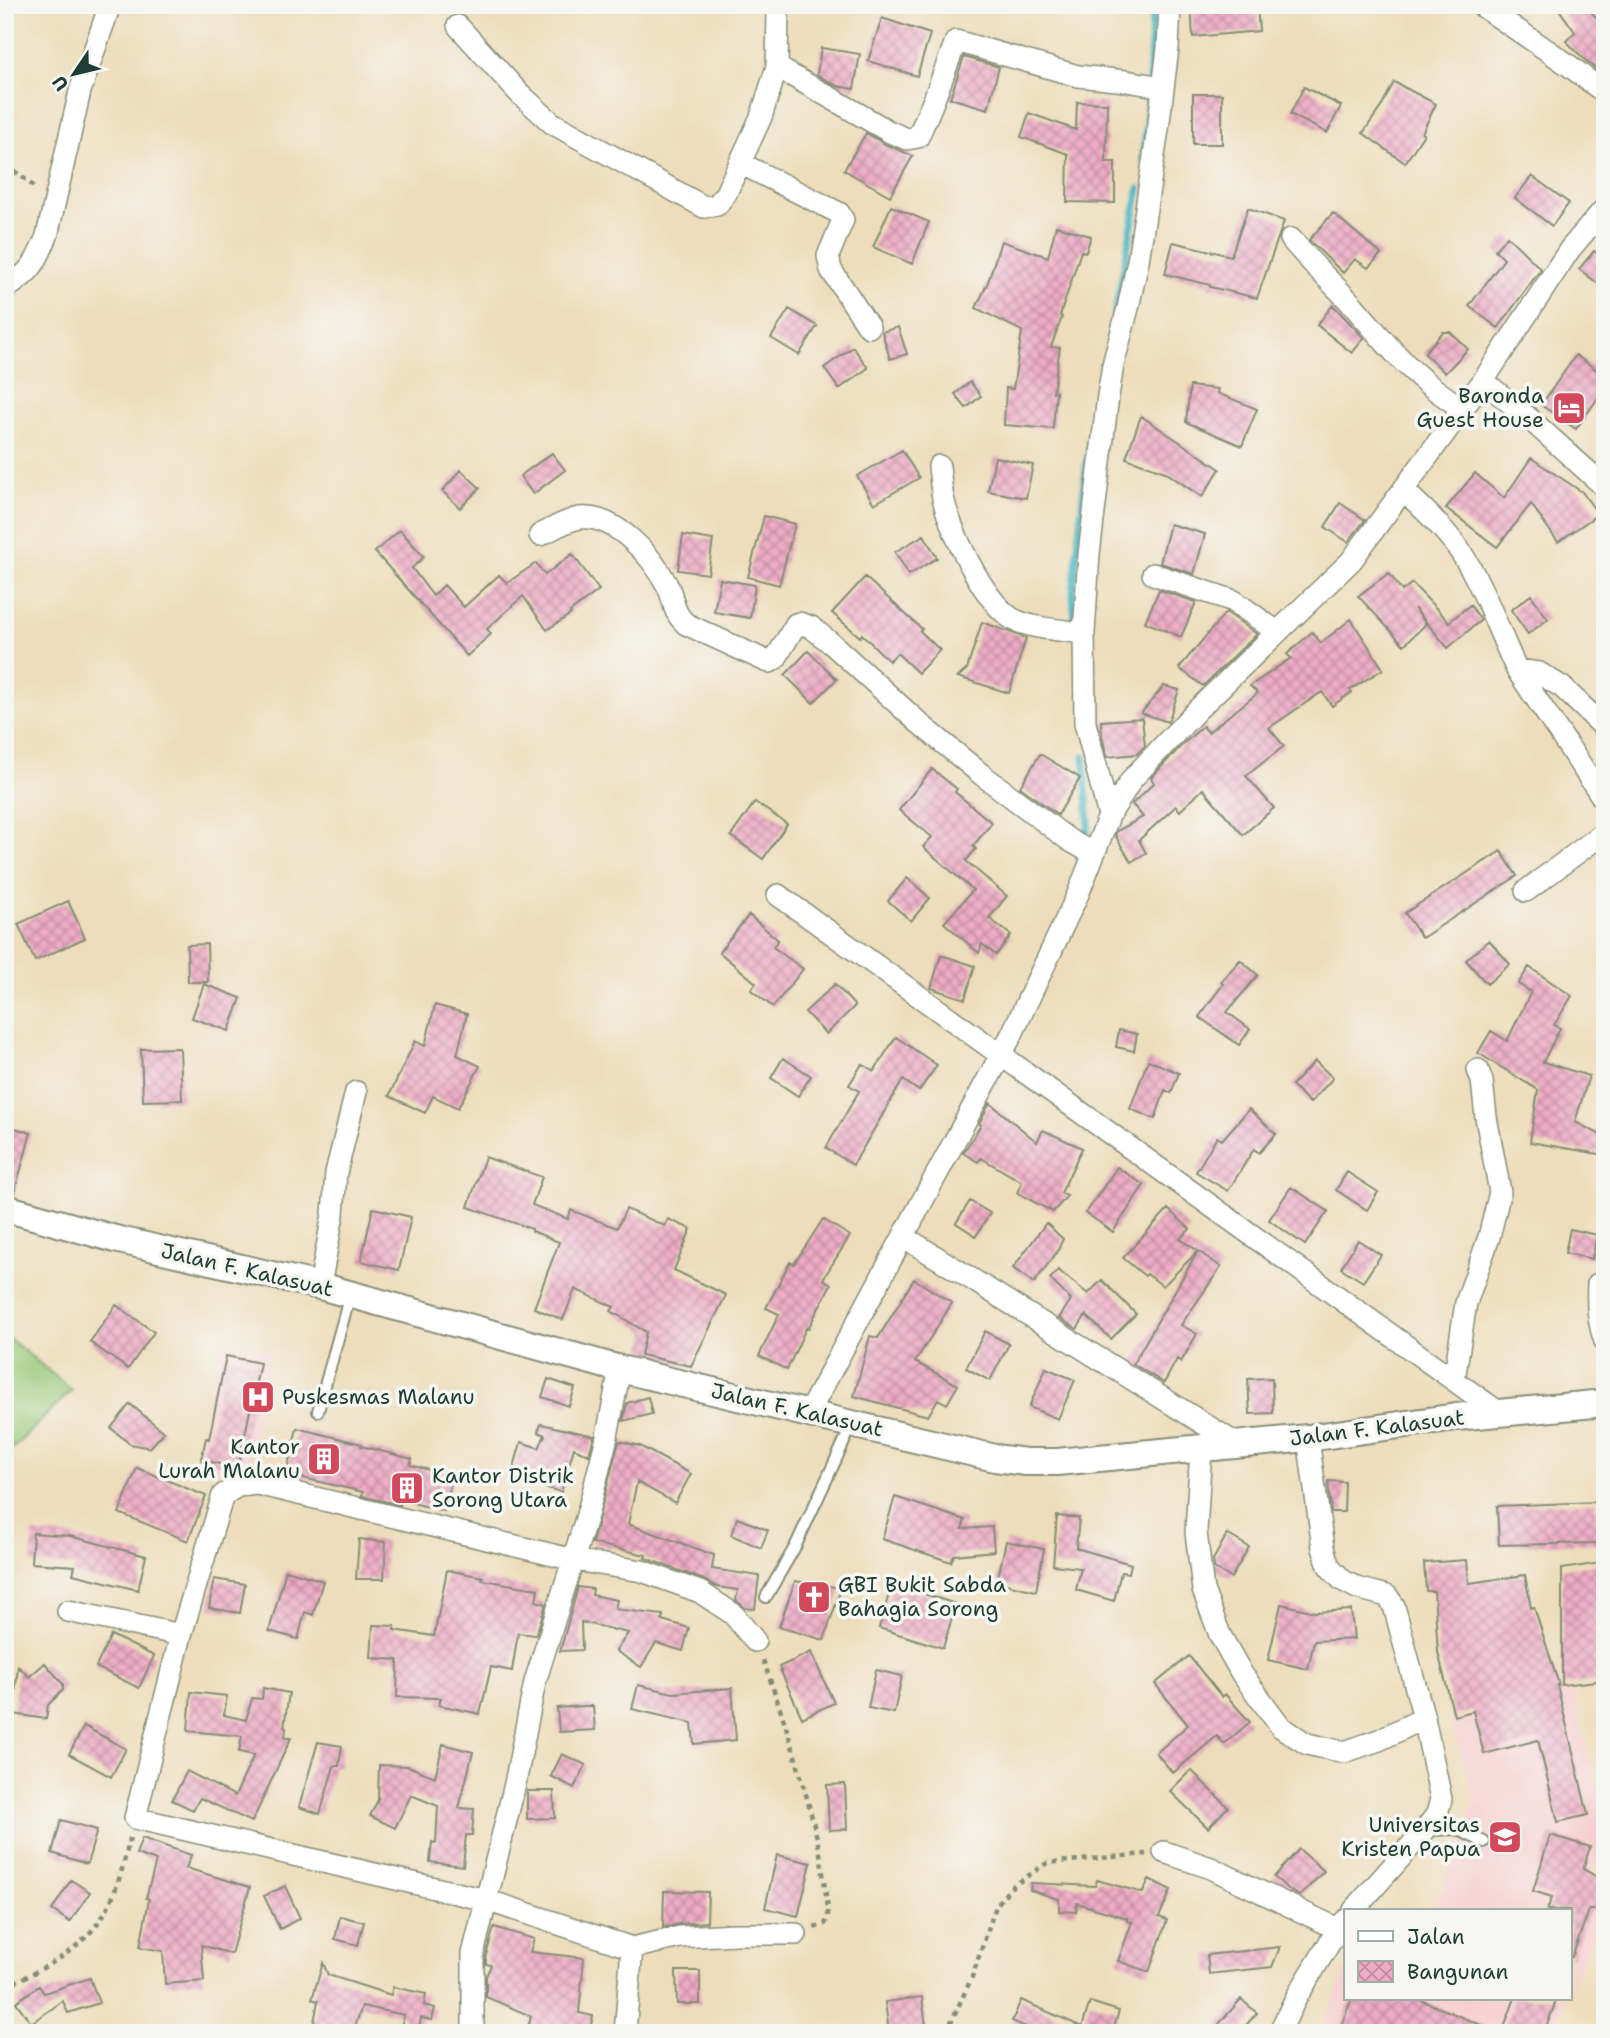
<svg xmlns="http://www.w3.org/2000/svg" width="1610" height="2038" font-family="'Shantell Sans',sans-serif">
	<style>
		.built { fill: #f7cfd1; fill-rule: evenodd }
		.pitch { fill: #99c877; stroke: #5c8256; stroke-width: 2 }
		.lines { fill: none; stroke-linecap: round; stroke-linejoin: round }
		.stream { stroke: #45b3bf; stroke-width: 7 }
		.building { fill: url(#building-cross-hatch) }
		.service-casing { stroke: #868d77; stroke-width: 14 }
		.minor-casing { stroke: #868d77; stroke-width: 24 }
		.tertiary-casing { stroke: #868d77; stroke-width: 30 }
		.path { stroke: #868d77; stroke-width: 4.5; stroke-dasharray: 5 5; stroke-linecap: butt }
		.service { stroke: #fff; stroke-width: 10 }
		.minor { stroke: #fff; stroke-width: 21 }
		.tertiary { stroke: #fff; stroke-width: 26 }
		.labels { text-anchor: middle; stroke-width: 7; stroke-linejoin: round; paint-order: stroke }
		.poi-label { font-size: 21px; fill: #1f3d34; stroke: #f6f6f2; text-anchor: end }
		.street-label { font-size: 21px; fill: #1f3d34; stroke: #f6f6f2 }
	</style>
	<defs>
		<pattern id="building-cross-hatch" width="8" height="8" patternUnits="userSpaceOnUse" patternTransform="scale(1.75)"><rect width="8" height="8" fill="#eeabc4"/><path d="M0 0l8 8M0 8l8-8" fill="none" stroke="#c08ca0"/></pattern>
	</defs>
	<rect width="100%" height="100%" fill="#f6f6f2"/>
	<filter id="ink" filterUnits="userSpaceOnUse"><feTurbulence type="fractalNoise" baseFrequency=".0143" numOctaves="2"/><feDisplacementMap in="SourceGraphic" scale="14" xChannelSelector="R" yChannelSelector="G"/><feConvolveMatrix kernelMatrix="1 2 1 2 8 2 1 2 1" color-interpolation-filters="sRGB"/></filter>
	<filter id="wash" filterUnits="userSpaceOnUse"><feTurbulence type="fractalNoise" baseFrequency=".00686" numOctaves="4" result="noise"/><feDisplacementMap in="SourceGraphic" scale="28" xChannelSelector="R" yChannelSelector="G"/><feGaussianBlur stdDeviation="1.57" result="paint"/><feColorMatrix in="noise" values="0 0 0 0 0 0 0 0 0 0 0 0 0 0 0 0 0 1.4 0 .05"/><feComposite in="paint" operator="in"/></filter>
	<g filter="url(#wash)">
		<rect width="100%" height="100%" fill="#edddba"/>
		<path class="built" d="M222,1341l49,11 -26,126 -50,-12zM226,1356l34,8 -15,74 -34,-7zM206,1438l37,8 -5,22 -37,-9z
			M1571,1685l34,135v18l-24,63 21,12 -32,78v-28l16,-45 -16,-6v-2l-21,-5 -2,5h-113l41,-111 -24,-77zM1519,1714l8,29 -43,10 -8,-28zM1549,1836l41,12 -17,55 -40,-13z
			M1346,1968v30h6l-13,31 9,4h-27z
			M1416,1998h99l-12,31 7,4h-30l3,-8z
			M1557,1998h10l-14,35h-9z"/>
		<path class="pitch" d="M5,1335l67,55 -67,66z"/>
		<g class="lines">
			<path class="stream" d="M1143,159l4,-41 6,-113
				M1110,338l29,-149
				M1075,622l-2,-28 13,-128 10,-58
				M1078,869l11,-46 -5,-66"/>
		</g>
		<g id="blocks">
			<path class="building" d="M1191,5h66l2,26 -66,6z
				M1556,5h28l21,21v50l-17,-13 -22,-22 9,-9z
				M882,18l48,16 -13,42 -49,-15z
				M821,48l39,6 -6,35 -17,-3 -20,-11z
				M964,57l35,10 -11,42 -38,-11z
				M1394,82l42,22 -14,29 2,1 -19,29 -42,-30 18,-26z
				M1304,87l37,19 -14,27 -37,-19z
				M1193,94h29v50h-29z
				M1077,102l30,1 -1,59h9v41l-48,-1 1,-48 -47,-17 8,-24 47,17z
				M866,133l19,11 28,12 -23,40 -46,-26z
				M1532,176l37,27 -17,23 -37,-28z
				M891,206l38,16 -17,42 -39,-17z
				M1248,208l36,13 -27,77 -47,-11v-2l-45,-11 8,-32 58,14z
				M1333,213l48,41 -13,14 -13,-9 -12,14 -34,-33z
				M1056,226l35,10 -5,16 -5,-1 -21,65 2,1 -11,30 9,1 -7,44h3l-3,37 -49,-4 2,-37 7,1 9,-58 -46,-23 12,-26 13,-41 47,16z
				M1507,236l34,33 -43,59 -29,-22 35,-47 -9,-9z
				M1594,251l11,9v29l-26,-20z
				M1333,305l31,33 -12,15 -35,-28z
				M789,309l28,17 -18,29 -28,-17z
				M898,327l9,27 -17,5 -8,-27z
				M1443,332h7l18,17 -23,24 -21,-20z
				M853,347l15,21 -29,21 -15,-21z
				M1576,355l29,21v12l-29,41 -35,-24z
				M970,382l11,14 -15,12 -11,-14z
				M1190,386l28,3 -1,4 40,16 -15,37 -56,-24z
				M1141,416l79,53 -18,28 -37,-25 -39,-14z
				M902,450l17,28 -45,26 -17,-28z
				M552,453l13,17 -32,24 -13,-18z
				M995,457l38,8 -7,33 -38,-7z
				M1531,458l51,34 16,22 -40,28 -27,-38 -34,43 -51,-39 29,-35 29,25z
				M461,470l19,18 -20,20 -18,-17z
				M1340,503l25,17 -17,22 -23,-15z
				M764,516l31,8 -16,61 -31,-8z
				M1170,524l35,10 -11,40 -34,-11z
				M400,530l24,27 -12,11 21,28 11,-11 20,22 35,-32 8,8 29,-20 9,12 27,-21 27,36 -29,22 1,2 -24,16 -24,-34 -36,33 4,5 -24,22 -92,-104z
				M683,535l30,5 -5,34 -30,-4z
				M924,535l13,23 -28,17 -14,-23z
				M1389,573l13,18 10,-8 37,39 21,-17 11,15 -33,28 -34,-40 12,16 -22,21 -46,-49z
				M865,577l57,52 -2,2 20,19 -22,23 -21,-20 -8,8 -27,-27 -2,3 -28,-24z
				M720,579l35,6 -5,33 -36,-6z
				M1159,590l37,12 -15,35 -36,-15z
				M1531,595l17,24 -20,15 -17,-24z
				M1226,612l31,22 -54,52 -24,-18z
				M1351,619l32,50 -33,21 2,2 -20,14 -10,-14 -53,36 15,18 -38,30 28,32 -31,27 -40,-46 -23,22 -4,-5 -37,34 7,13 -15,9 -16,-27 2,-4 26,-14 -11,-13 22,-21 -3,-5 31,-33 21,-19 5,6 50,-39 -8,-7 41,-28 -4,-4 25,-22 9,11z
				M982,622l44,16 -17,55 -51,-16 9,-8z
				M808,651l29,28 -24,24 -28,-28z
				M1164,686l15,4 -11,32 -27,-9z
				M1142,718l3,28 -8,8 -30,3 -5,-21 -1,-15z
				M1040,754l40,24 -22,37 -38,-28z
				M932,769l25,20 -2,3 37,31 -19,23 3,3 -10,12 41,35 -18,22 22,17 -15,20 -14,-11 -3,9 -35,-30 29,-33 -50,-43 9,-10 -33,-27z
				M755,802l32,22 -24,35 -32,-23z
				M1501,851l16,25 -95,62 -17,-25z
				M907,878l23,20 -19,23 -23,-20z
				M68,901l17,37 -50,23 -17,-37z
				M749,915l29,25 -5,7 30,22 -30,38 -22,-17 5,-7 -37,-31z
				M1489,940l21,24 -23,20 -21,-24z
				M207,944l1,38h-20l-1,-37z
				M941,955l34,11 -10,33 -34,-11z
				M1240,960l18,15 -31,37 23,17 -11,16 -40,-28 24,-33 -2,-2z
				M1529,967l43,29 -18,29 6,3 -17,34 46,14 -14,46 30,15v18l-75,-13 8,-52 -60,-37 13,-22 16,10 24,-49 -13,-8z
				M204,984l37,14 -12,33 -37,-13z
				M835,984l20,22 -29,28 -21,-22z
				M435,1005l32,9 -10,41 23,11 -22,42 -25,-12 -8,17 -36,-17 26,-55 10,5z
				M1119,1030l18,4 -3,17 -18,-4z
				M896,1037l41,28 -18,26 -16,-11 -50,85 -27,-17 33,-57 -10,-6 13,-21 12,7z
				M180,1048l2,52 -39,1 -2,-52z
				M783,1058l28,18 -13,20 -27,-18z
				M1148,1060l31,13 -8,20 -6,-3 -10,29 -25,-10z
				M1315,1061l18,17 -23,25 -18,-18z
				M990,1103l47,39 6,-12 39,18 -21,45 6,3 -14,16 -36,-19 5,-11 -41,-24 -3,4 -15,-9 18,-28 -2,-2z
				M1249,1109l27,25 -17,19 -5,-4 -26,42 -32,-19 21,-35 5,3z
				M5,1125l26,8 -17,61 -9,-1z
				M485,1157l57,20 -10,28 36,14 3,-9 46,18 9,-19 39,17 3,-7 23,10 -17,41 52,25 -35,71 -50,-11 5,-23 -35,-21 3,-4 -39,-18 -12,31 -29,-12 25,-66 -27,-11v-2l-64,-22z
				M1117,1167l27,18 -31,47 -27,-19z
				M1347,1172l31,20 -11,18 -31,-20z
				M1291,1187l37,24 -23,34 -36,-25z
				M970,1201l20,12 -14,23 -20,-13z
				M373,1208l38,9 -12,53 -38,-9z
				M1168,1209l22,20 -10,10 18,12 -35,35 -16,-12 -2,2 -22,-18z
				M823,1219l27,17 -27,43 8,5 -23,45 -2,-1 -19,42 -28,-14 20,-42 -13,-6 24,-46 4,2z
				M1046,1223l17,16 -4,8 1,1 -26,35 -21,-15z
				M1570,1229l27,6 -5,24 -27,-6z
				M1358,1240l23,15 -18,27 -22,-14z
				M1198,1251l23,16 -40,58 16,9 -16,28 -4,-3 -13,24 -31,-19z
				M1058,1270l30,24 14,-14 34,34 -25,25 -25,-24 -9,14 -18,-11 12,-18 -21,-21z
				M914,1279l38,24 -37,59 43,23 -11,19 -9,-5 -10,17 -74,-20 16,-60 8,2z
				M116,1305l38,27 -26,37 -38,-27z
				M985,1331l24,13 -19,37 -24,-13z
				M226,1356l34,7 -22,105 -37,-8 5,-22 3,1z
				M1046,1368l29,12 -17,39 -29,-12z
				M1272,1378l1,35 -23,1 -2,-35z
				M548,1379l27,9 -6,18 -27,-9z
				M648,1397l4,17 -29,7 4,-18z
				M130,1404l34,28 -14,16 -20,-4 -19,-16z
				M541,1424l53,12 -5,19 -15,-7 -13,44 -50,-14 10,-36 18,6 6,-13 -7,-3z
				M297,1428l65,16 -1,2 51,13 -2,6 43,11 -9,35 -43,-11 -1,5 -38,-9 1,-4 -77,-18z
				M619,1441l21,5 51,28 -16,29 -38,-21 -9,42 86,31 -2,14 47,7 -4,33 -10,-1 -9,-8 2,-10 -21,-3 -13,-7 -59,-22 1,-3 -54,-12z
				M137,1468l69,28 -18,45 -69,-28z
				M1328,1481l17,1 -1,30h-13z
				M895,1497l70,23 -3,9 30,-2 2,24 -40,4 -3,7 -69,-23z
				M1596,1502l3,41 -100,2 -2,-39z
				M1057,1516l22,2 -3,30 55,16 -2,9 -8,-1 -7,29 -38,-11 5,-22 -28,-3z
				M737,1518l31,12 -7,18 -30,-13z
				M33,1533l37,3 76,20 -8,34 -65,-16 2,-8 -44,-3z
				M1227,1534l22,13 -18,31 -17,-10 -1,-8z
				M359,1539l27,3 -2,37h-28z
				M1006,1541l38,8 -8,42 -39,-9z
				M1467,1560l2,23 56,-8 6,33 3,-1 25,78h-2l31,130 -30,7 -20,-82 -54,14 -11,-43 -19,5 -16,-64 -4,-61h-8l-2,-28z
				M1600,1563l1,3h4v114l-43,5v-116z
				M286,1570l37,11 -10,34 -8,-3 -7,27 -29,-8z
				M447,1570l36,7 -1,3 56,9 -2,12 10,3 -10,31 -18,-2 -6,38 -21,-4 -11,47 -41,-9 2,-7 -44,-1 1,-37 -27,-2 2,-33 22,1 -1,4 40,6z
				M214,1579l31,5 -5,29 -31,-5z
				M795,1581l46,7 -17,52 -45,-13z
				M892,1584l64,20 -13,44 -64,-20z
				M578,1587l15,2 -1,6 25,5 -2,9 48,6 -1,5 27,8 -6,23 -27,-8 -15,24 -25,-16 12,-18 -47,-11 1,28 -22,1z
				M1281,1604l34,8 36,-2 3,29 -40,2 -6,28 -40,-9z
				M111,1635l43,21 -15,32 -43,-21z
				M811,1652l23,51 -32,15 -23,-51z
				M1189,1656l33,41 3,-3 25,28 -26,22 -7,-8 -44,37 -17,-20 32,-28 -33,-41z
				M45,1663l18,21v6l-15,15 -2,14 -33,-5 5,-48 11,11z
				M876,1670l26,6 -8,37 -26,-5z
				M638,1685l35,8 59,-5 4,52 -42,4 -2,-21 -60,-14z
				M263,1688l26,5 -5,34 2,1 -1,10h6l-39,84 -52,-24 -7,12 -21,-10 15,-29 48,25 19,-41 -15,-3 3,-16 -54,-5 3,-39 36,4 -3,19 22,5 6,-22 10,1z
				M584,1706h9l2,24 -36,2 -2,-24z
				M84,1726l42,23 -15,28 -42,-23z
				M318,1742l24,4 -3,20h-5l-14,48 -21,-7z
				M443,1744l30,8 -14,56 15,1 -2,26h-6l-3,31 -33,-4 2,-20 4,1 2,-37 -27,-11 -16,33 -25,-12 8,-16 1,-35 29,1 27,11z
				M562,1754l24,11 -12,23 -23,-12z
				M1191,1770l37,37 -20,21 -38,-37z
				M845,1784l2,45 -18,1 -2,-45z
				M527,1791h27l1,27 -28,1z
				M61,1820l36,10 -10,34 -35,-11z
				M1550,1835l40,12 -7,22 22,12v29h-16l-17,47h-2v-47h-23l5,-13 -19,-6z
				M142,1838l49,17 -5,13 64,19 -19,67 -30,-9 3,36 -39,3 -2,-33 -23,-4 9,-48 -3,-1 10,-37 -20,-7z
				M1299,1849l25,22 -24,25 -8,-4 -18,-15z
				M777,1855l34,8 -13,53 -33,-8z
				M1149,1879l22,11 -12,27 8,3 -18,52 -31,-11 14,-39 -5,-1v-3l-50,-15 -1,9 -17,-1v-12l-29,-9 1,-7 64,3 2,-6 46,13z
				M71,1880l19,12 -20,30 -18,-12z
				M285,1886l15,32 -20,11 -16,-33z
				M664,1891l44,1 -1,30 -28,2 -16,4z
				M340,1916l24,6 -6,23 -23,-6z
				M494,1927l40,12 -4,13 54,6 -5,55 14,3 -4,17h-62l4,-17 -45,-19v-21l5,-11 -5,-1v-8z
				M1280,1947l-8,20 -63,7 -2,-19z
				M323,1963l5,12 63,20 2,-8 33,7 -2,11 11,3 -3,12 -11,-2 -3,15h-17l3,-18 -42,-9 -9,27h-41l6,-32 -6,-2z
				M676,1971h24v33h-23z
				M90,1978l9,25 -31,10 -5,-12 -32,22 -15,-21 23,-16 5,7z
				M922,1997l5,36h-38l-4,-31z
				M1352,1998h64l84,35h-162z
				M1515,1998h42l-13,35h-42z
				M1241,1999l16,14 -18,20h-12l-9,-8z
				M1021,2000l61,27 8,-25 29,9 -7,22h-73l-27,-12z"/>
		</g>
	</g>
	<g filter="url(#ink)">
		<use href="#blocks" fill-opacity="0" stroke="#868d77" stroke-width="2"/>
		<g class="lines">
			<g class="service-casing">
				<path id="service" d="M318,1411l32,-116
					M766,1597l29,-50 57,-122
					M1428,1830l28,-1 28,13"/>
			</g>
			<g class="minor-casing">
				<path id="minor" d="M1481,5l86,59 38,29
					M458,26l60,66 34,31 152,84 13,-2 9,-12 35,-76 16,-50 1,-58
					M777,67l113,65 17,7 11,-2 15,-35 23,-61 122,35 48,5 37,6
					M740,163l99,50 4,7 -15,36 3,14 38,57
					M1291,239c18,22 39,42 59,63 25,28 48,58 78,82 11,9 23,17 35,25
					M5,289c27,-18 30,-24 42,-53l33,-145 30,-86
					M1483,381l40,32 82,74
					M939,466c1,10 2,21 4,32 8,33 39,100 68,120 18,11 53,12 73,15
					M1404,491c20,18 41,38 56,60 25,37 38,80 57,119l22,3 23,14 43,41
					M540,535c13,-6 26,-15 40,-17 35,-4 73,39 87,67 9,16 3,24 19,39l80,37 4,1 6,-4 20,-34 3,-1 12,4 21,17 87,79 62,51 88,66 25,14
					M1153,574l81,27 43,31
					M1517,670l88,131
					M1109,816l-24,-93 -1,-90 5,-79 19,-158 5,-31 15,-57 10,-47 20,-132 10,-81 2,-43
					M1526,891l79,-59
					M778,895l723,519
					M904,1237l334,208
					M1598,1284c-1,21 0,38 7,57
					M320,1286l13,-72 3,-41 20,-81
					M1454,1380l12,-77 23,-66 11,-45 -14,-75 -4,-36 -4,-11
					M809,1412l202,-376 67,-142 31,-78 23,-37 63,-67 156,-151 132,-180 87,-132 35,-41
					M1308,1438l15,110 6,18 13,14 15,8 30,8 7,10 30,112 17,81 -4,15 -12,16 -71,80
					M1201,1448l-5,84 7,58 17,45 22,39 39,53 26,17 37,8 35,-12 45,-22
					M68,1611l113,24
					M1164,1852l47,16 127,61
					M632,1948l48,-11 55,-3h61
					M473,2033v-79l42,-170 20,-102 53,-170 18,-71 14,-72
					M625,2033l7,-85 -146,-48 -351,-82 46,-183 42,-140 15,-9 19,-2 317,76 68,11 58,21 33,22 22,27
					M1279,2033l17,-35 42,-69 8,-9"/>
			</g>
			<g class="tertiary-casing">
				<path id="tertiary" d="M5,1208l110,31 205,47 300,83 375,89 31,4h31l251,-24 148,-21 149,-14"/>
			</g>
			<path class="path" d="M5,167l11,5 20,16
				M763,1660c21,57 39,115 53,174 6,25 8,50 12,74v10l-3,6 -11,4
				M5,1986c38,-16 77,-36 99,-72 13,-21 20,-52 26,-76
				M946,2033l26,-56 24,-71 14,-18 37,-25 99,-9"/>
			<use href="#service" class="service"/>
			<use href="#minor" class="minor"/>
			<use href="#tertiary" class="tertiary"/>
		</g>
	</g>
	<defs>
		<g id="hotel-square" transform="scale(1.75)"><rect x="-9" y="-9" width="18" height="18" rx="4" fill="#d1495b" stroke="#f6f6f2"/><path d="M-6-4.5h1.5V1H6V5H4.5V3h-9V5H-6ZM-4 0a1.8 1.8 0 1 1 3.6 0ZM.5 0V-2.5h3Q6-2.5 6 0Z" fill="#fff"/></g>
		<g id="hospital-square" transform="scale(1.75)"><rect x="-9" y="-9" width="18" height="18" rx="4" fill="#d1495b" stroke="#f6f6f2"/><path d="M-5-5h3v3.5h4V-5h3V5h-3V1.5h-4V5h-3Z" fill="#fff"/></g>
		<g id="building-square" transform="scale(1.75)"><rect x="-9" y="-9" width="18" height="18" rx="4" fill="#d1495b" stroke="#f6f6f2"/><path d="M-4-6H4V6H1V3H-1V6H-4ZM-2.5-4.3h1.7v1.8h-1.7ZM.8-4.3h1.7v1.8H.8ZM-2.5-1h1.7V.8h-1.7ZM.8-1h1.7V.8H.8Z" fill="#fff"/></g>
		<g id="church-square" transform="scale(1.75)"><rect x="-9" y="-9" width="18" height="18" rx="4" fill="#d1495b" stroke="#f6f6f2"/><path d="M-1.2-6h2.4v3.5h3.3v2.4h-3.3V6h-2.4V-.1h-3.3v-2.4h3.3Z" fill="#fff"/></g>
		<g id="university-square" transform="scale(1.75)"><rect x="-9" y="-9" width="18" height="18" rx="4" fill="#d1495b" stroke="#f6f6f2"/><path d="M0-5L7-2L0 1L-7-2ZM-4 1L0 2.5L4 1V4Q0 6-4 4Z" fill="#fff"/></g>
	</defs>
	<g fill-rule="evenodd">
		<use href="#hotel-square" x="1569" y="408"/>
		<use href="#hospital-square" x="258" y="1397"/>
		<use href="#building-square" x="324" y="1459"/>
		<use href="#building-square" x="407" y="1488"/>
		<use href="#church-square" x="814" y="1597"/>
		<use href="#university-square" x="1505" y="1837"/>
	</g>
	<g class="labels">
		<g class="poi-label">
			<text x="1544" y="403">Baronda<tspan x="1544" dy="24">Guest House</tspan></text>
			<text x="282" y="1404" text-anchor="start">Puskesmas Malanu</text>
			<text x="300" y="1454">Kantor<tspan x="300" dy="24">Lurah Malanu</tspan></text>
			<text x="432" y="1483" text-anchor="start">Kantor Distrik<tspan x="432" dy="24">Sorong Utara</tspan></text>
			<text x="838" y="1592" text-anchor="start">GBI Bukit Sabda<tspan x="838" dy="24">Bahagia Sorong</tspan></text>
			<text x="1480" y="1832">Universitas<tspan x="1480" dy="24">Kristen Papua</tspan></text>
		</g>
		<g class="street-label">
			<text transform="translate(247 1270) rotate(13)" y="7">Jalan F. Kalasuat</text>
			<text transform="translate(797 1410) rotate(13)" y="7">Jalan F. Kalasuat</text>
			<text transform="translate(1377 1428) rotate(-7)" y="7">Jalan F. Kalasuat</text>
		</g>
	</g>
	<rect width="1610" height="2038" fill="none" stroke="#f6f6f2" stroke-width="28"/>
	<rect x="1344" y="1909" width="228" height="91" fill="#f6f6f2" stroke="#a0aca6" stroke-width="2"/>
	<rect x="1358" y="1931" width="35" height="10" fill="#ffffff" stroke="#a0aca6" stroke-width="2"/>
	<text x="1407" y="1944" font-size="21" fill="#1f3d34">Jalan</text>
	<rect x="1358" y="1961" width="35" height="21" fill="url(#building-cross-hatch)" stroke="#a0aca6" stroke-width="2"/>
	<text x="1407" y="1979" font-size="21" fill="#1f3d34">Bangunan</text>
	<g transform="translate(74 74) rotate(235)" stroke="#f6f6f2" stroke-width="5" paint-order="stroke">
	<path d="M0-5L12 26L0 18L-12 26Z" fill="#1f3d34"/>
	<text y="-10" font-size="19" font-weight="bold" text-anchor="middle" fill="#1f3d34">U</text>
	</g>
</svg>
